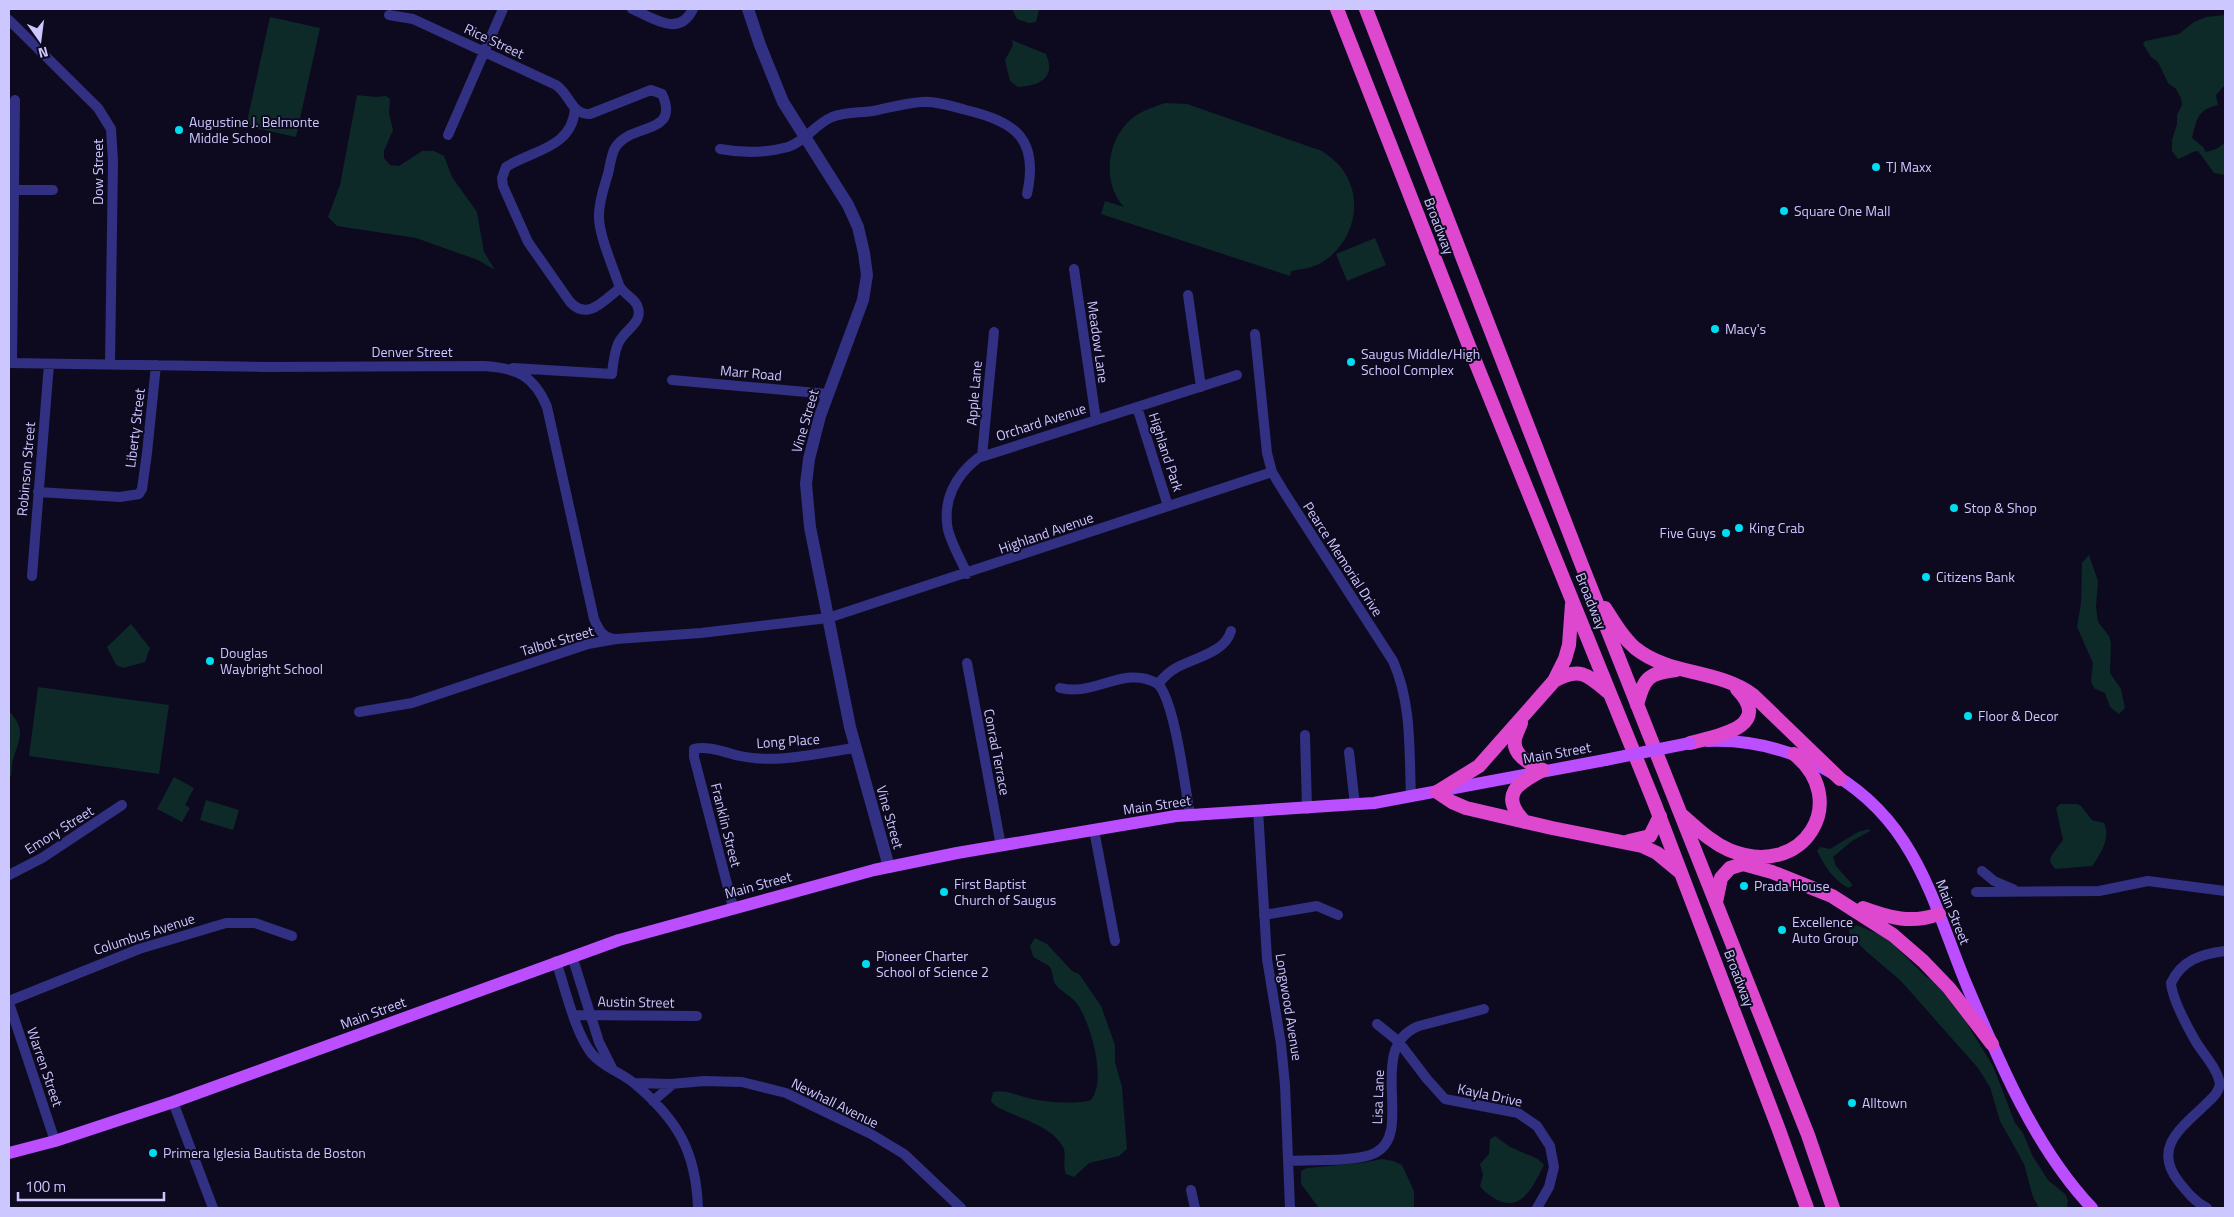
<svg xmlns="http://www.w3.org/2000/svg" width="2234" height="1217" font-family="'Titillium Web',sans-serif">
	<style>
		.green { fill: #0d2928 }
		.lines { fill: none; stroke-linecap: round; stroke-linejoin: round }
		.minor { stroke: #323082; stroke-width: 10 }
		.tertiary { stroke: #323082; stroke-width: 12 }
		.primary { stroke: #bb4eff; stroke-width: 12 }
		.trunk { stroke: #dd48cf; stroke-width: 14 }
		.primary-bridge { stroke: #bb4eff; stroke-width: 12 }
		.poi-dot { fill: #00ddf2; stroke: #0d0a1f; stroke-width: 2 }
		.labels { text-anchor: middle; stroke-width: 4; stroke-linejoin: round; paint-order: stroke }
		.street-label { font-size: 14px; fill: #cdc7ff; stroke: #0d0a1f }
		.poi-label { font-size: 14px; fill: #cdc7ff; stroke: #0d0a1f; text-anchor: start }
	</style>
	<rect width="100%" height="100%" fill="#0d0a1f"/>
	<path class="green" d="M1012,9h27l-3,13 -7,1 -12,-4z
		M2225,15v70l-9,10 2,10c-21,5 -21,14 -26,33l11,9 3,5 10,-3 9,-6v32l-11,-2 -16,-22c-7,0 -12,6 -20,8l-6,-8v-11l5,-16v-9l5,-10 -1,-7 -5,-9 -8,-6 -10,-21 -7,-5 -8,-13 2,-3 34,-7 15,-12 12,-5z
		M270,17l50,11 -24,109 -50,-11z
		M1012,40l34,14c11,25 -8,32 -28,33l-8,-6 -5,-21 8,-15z
		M357,95l19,2 10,-1 4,3 -1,14 4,17 -9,21v7l6,7 9,1 23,-15h12l10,5 8,21 25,35 7,40 11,18 -17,-10 -62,-22 -79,-12 -9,-9 12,-32z
		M1165,103l22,1 135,47c10,7 19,14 24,24 18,31 5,70 -25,88 -9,5 -19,6 -30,8l-1,5 -189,-62 4,-13 19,6c-21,-23 -18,-62 3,-84 10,-11 24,-15 38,-20z
		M1375,238l11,27 -39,16 -11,-27z
		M2089,555l9,26 -2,26 2,15 11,14 2,7 -1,30 11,16 4,19 -6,6 -9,-7 -5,-14 -10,-4 -3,-5 -1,-4 2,-17 -16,-36 4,-24 1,-40z
		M131,624l19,24 -5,14 -22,6 -7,-3 -9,-18z
		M38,687l131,18 -10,69 -130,-18z
		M9,711c18,20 10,27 4,49 -2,5 -1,11 -2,16h-2z
		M174,777l20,11 -9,17 5,3 -8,14 -25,-13z
		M206,800l33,10 -6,20 -33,-10z
		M2060,804h17l4,2 11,14 12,3c7,14 -3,31 -12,43l-37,3 -5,-7 1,-6 12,-16 -6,-28 -1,-4z
		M1869,829l1,2 -18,10 -19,16 3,9 16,18v2l-4,2c-15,-9 -23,-21 -31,-37l3,-4 10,2 28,-17z
		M1856,925l25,10 13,10 31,31 10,5 23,28 35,57 22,57 8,10 9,22 16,25 17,14 3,6 -1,8h-28l-6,-11 -9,-33 -24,-43 -10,-34 -12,-19 -77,-87 -34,-29 -10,-10h-7l-1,-12z
		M1035,938l12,6 25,27 7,3 22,32 14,39v17l7,25 5,62 -8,7 -30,7 -15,14 -8,-3c-4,-9 1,-20 -3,-27 -13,-26 -65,-33 -72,-46l2,-9c13,-3 22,3 35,6 15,4 48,7 63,2 16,-20 0,-75 -13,-95 -6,-9 -17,-13 -23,-21 -3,-6 -1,-11 -6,-18 -5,-4 -11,-5 -16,-10l-3,-10z
		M1495,1136l15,11 28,12 6,6c-11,21 -23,51 -52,32 -5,-4 -9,-6 -12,-11l3,-11 -3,-11 9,-10 1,-15z
		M1382,1159l11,2 9,4 12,26v17h-95l-18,-24v-13l6,-3 54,-5z"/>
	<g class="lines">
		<path class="minor" d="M632,9c21,9 47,29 61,0
			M389,15l24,4 143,66c14,9 15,30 34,29l61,-24 11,4c19,42 -32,28 -47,54 -4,7 -5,18 -7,26 -4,13 -9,27 -9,41 -1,18 14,52 20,70 4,9 14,12 18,20 8,18 -13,24 -19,39 -4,9 -5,20 -6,30l-99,-6
			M9,20l89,88 13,21 2,32 -3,203
			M575,109c-3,39 -42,41 -69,58l-4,11 1,8 25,56 42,60c18,19 33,-1 50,-14
			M448,135l55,-126
			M720,149c22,4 46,4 68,-2 18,-6 26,-22 44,-30 13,-5 27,-4 41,-6 16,-3 32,-8 49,-9 15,-1 29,4 44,8 50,12 73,29 61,84
			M9,190h44
			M1074,269l22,151
			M1188,295l13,92
			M1255,334l12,119 5,19 12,20 109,169c19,43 16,89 18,136
			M9,363l256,4 219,-1c32,2 50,9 63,41l47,212c5,11 8,18 21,20
			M12,363l3,-263
			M672,380l156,14
			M1137,407l31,99
			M982,456l12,-124
			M38,492l82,5 19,-3 3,-5 5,-36 9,-88
			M967,574c-6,-14 -15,-29 -19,-44 -6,-30 8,-55 30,-72l259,-83
			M32,576l17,-212
			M967,663l34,183
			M1060,688c34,9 65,-24 98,-4
			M359,712l53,-9 176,-59 28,-5 85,-6 127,-15 444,-146
			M1305,735l2,74
			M1349,752l6,53
			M1258,810l9,149 14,85 4,41 5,123
			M1190,815c-5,-28 -15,-113 -32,-131 5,-6 10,-12 18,-16 17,-10 49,-15 55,-37
			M1094,830l21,111
			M1982,871l12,10 19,8
			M9,875l33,-17 80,-53
			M1976,892l123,-1 49,-10 77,10
			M733,907l-39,-150v-8c13,-4 33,4 46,7 38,8 78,-3 115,-8
			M1264,915l53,-9 21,9
			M572,956l27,86 14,28
			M556,961c9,27 19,72 36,93 12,14 29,18 43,30 43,36 61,68 63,124
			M9,1001l130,-52 87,-26h29l37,13
			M9,1003l46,138
			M574,1015l123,1
			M1377,1024l21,17 29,38 18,20 73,14 19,13 13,20 4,21 -5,20 -12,21
			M635,1083l36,1 33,-3 38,1 44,11 85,41 33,20 57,54
			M653,1101l20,-17
			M173,1102l40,106
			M1288,1161c21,-1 69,1 87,-8 41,-20 -11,-106 44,-127l65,-17
			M1191,1190l4,18
			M2207,1208c-12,-6 -20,-16 -28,-26 -27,-34 2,-54 26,-77 7,-7 14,-12 15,-22 -4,-16 -15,-27 -24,-41 -8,-14 -24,-44 -25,-59 11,-23 30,-29 54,-32"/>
		<path class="tertiary" d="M748,9l12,36 23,57 65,103 10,22 6,26 3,22 -4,25 -43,116 -11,43 -3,25 4,43 40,200 39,140"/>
		<path class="primary" d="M1708,741c77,-3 154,36 196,101 28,43 42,93 61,139 33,78 69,166 127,227
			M9,1153l46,-12 118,-39 446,-162 255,-70 83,-17 219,-37 198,-13 231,-43"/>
		<path class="trunk" d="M1337,9l134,342 183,451 125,328 28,78
			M1366,9l215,554 227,572 25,73
			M1572,604l-3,41 -4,14 -11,22 -75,85 -42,26 15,10 14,6 86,20 90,18 15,7 23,19
			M1605,608c9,14 17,29 30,40 35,28 83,21 118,47l87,84
			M1554,681c26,-15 34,-6 55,12
			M1637,705c7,-27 11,-32 39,-35
			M1521,723c-2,6 -5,11 -6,16 -3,17 16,25 28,31
			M1690,743c27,-7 84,-16 47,-54
			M1683,816c15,13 28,26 46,34 75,31 123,-50 65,-96
			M1525,822c-27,-27 -7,-39 18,-52
			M1629,841l21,-5 10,-20
			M1716,902l5,-24 9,-10 13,-4 29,8 60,24 61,39 30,26 26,27 43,56
			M1863,908c27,10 48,16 76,6"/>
		<path class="primary-bridge" d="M1605,760l85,-17"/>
	</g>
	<g class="poi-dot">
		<circle cx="179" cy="130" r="5"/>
		<circle cx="1876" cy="167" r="5"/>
		<circle cx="1784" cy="211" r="5"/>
		<circle cx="1715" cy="329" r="5"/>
		<circle cx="1351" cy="362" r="5"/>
		<circle cx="1954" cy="508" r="5"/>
		<circle cx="1739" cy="528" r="5"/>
		<circle cx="1726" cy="533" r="5"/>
		<circle cx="1926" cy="577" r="5"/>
		<circle cx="210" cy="661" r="5"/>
		<circle cx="1968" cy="716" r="5"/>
		<circle cx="1744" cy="886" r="5"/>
		<circle cx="944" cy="892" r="5"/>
		<circle cx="1782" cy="930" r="5"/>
		<circle cx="866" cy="964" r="5"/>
		<circle cx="1852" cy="1103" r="5"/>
		<circle cx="153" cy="1153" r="5"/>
	</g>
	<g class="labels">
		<g class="street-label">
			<text transform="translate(494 41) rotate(25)" y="5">Rice Street</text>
			<text transform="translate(98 172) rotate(-90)" y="5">Dow Street</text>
			<text transform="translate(1439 226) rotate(69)" y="5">Broadway</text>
			<text transform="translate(1098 342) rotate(82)" y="5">Meadow Lane</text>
			<text x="412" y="357">Denver Street</text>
			<text transform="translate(751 373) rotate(5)" y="5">Marr Road</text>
			<text transform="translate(974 393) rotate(-85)" y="5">Apple Lane</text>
			<text transform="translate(805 421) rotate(-74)" y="5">Vine Street</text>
			<text transform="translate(1041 422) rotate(-18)" y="5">Orchard Avenue</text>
			<text transform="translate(135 428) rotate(-83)" y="5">Liberty Street</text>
			<text transform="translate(1166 452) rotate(72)" y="5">Highland Park</text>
			<text transform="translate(26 469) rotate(-85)" y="5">Robinson Street</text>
			<text transform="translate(1046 533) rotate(-19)" y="5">Highland Avenue</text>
			<text transform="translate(1343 559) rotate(57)" y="5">Pearce Memorial Drive</text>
			<text transform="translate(1591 601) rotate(68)" y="5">Broadway</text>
			<text transform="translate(557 641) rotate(-16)" y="5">Talbot Street</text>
			<text transform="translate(788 741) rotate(-4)" y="5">Long Place</text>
			<text transform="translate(997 752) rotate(79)" y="5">Conrad Terrace</text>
			<text transform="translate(1557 753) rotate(-10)" y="5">Main Street</text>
			<text transform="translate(1157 805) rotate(-8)" y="5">Main Street</text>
			<text transform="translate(890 817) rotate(74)" y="5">Vine Street</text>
			<text transform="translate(726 825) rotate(76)" y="5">Franklin Street</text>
			<text transform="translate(59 830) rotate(-32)" y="5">Emory Street</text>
			<text transform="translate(758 885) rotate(-15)" y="5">Main Street</text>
			<text transform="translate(1953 912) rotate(68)" y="5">Main Street</text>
			<text transform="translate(144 934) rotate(-18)" y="5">Columbus Avenue</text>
			<text transform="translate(1739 978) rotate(69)" y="5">Broadway</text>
			<text transform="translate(636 1002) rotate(1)" y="5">Austin Street</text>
			<text transform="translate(1289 1007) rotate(81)" y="5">Longwood Avenue</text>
			<text transform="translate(373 1013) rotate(-20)" y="5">Main Street</text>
			<text transform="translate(45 1067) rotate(71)" y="5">Warren Street</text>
			<text transform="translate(1490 1095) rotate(12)" y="5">Kayla Drive</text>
			<text transform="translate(1378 1097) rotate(-88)" y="5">Lisa Lane</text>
			<text transform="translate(835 1103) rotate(26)" y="5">Newhall Avenue</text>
		</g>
		<g class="poi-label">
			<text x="189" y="127">Augustine J. Belmonte<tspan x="189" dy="16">Middle School</tspan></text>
			<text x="1886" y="172">TJ Maxx</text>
			<text x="1794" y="216">Square One Mall</text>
			<text x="1725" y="334">Macy's</text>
			<text x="1361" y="359">Saugus Middle/High<tspan x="1361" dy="16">School Complex</tspan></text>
			<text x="1964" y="513">Stop &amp; Shop</text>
			<text x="1749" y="533">King Crab</text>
			<text x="1716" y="538" text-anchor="end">Five Guys</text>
			<text x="1936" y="582">Citizens Bank</text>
			<text x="220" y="658">Douglas<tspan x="220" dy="16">Waybright School</tspan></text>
			<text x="1978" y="721">Floor &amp; Decor</text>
			<text x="954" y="889">First Baptist<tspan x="954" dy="16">Church of Saugus</tspan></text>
			<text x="1754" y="891">Prada House</text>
			<text x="1792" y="927">Excellence<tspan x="1792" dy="16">Auto Group</tspan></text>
			<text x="876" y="961">Pioneer Charter<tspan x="876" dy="16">School of Science 2</tspan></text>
			<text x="1862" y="1108">Alltown</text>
			<text x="163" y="1158">Primera Iglesia Bautista de Boston</text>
		</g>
	</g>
	<rect width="2234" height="1217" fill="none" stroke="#cdc7ff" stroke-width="20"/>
	<g transform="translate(40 40) rotate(166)" stroke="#0d0a1f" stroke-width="4" paint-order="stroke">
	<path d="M0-4L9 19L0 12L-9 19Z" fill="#cdc7ff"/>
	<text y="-8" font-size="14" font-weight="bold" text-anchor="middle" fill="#cdc7ff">N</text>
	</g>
	<path d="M18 1192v8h146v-8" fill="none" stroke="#cdc7ff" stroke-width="2.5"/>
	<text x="25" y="1192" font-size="15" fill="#cdc7ff" stroke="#0d0a1f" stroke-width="4" paint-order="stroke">100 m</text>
</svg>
